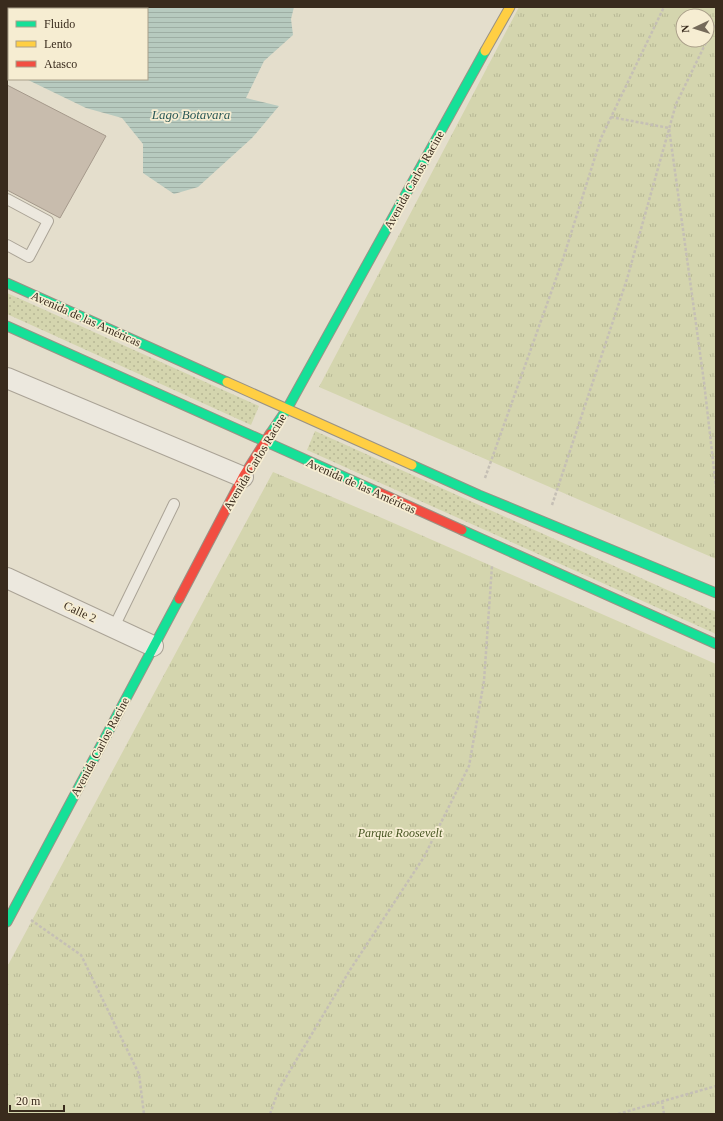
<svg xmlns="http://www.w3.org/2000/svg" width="723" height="1121" font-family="'Times New Roman',serif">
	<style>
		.grass { fill: url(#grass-dots) }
		.park { fill: url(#park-tufts); fill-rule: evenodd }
		.water { fill: url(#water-rules) }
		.building { fill: #c8bcad; stroke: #a5998b }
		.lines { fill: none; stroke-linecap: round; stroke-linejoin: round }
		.lane-casing { stroke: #aaa396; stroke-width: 12 }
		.street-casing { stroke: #aaa396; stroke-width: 22 }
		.fast-casing { stroke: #999285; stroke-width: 11 }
		.slow-casing { stroke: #999285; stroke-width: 11 }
		.jam-casing { stroke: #999285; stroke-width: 11 }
		.path { stroke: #c5bfb5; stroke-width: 2.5; stroke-dasharray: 3 2; stroke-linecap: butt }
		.lane { stroke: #ece8de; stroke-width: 10 }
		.street { stroke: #ece8de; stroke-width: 20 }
		.fast { stroke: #16e098; stroke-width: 9 }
		.slow { stroke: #ffcf43; stroke-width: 9 }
		.jam { stroke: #f24e42; stroke-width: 9 }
		.labels { text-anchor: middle; stroke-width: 3.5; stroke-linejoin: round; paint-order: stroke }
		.street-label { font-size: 12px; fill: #392b1d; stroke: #f6edd2 }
		.park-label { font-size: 12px; font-style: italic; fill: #485623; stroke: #f6edd2 }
		.water-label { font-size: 13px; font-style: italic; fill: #2c5957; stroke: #f6edd2 }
	</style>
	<defs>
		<pattern id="grass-dots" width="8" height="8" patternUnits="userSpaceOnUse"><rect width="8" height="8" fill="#d4d5ae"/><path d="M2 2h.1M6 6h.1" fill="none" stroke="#b7b795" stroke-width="1.8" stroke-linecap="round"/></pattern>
		<pattern id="park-tufts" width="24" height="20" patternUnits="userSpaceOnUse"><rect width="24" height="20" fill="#d4d5ae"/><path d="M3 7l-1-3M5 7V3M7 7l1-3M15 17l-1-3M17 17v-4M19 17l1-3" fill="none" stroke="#b7b795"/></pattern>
		<pattern id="water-rules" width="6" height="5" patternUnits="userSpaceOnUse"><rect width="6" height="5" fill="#b7cabf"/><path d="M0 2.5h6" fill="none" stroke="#9eaea4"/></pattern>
	</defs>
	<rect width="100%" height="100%" fill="#e4decc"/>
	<path class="grass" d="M7,293l252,113 -8,19 -244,-111z
		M315,431l401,181v22l-409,-184z"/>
	<path class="park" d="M519,7h197v552l-397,-172zM683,16h24v24h-24z
		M273,472l109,46 334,146v450h-709v-147z"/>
	<path class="water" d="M7,7h287l-3,12 2,16 -29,26 -18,37 33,8 -27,32 -54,49 -24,7 -31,-21v-29l-21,-26 -36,-10 -60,-29h121v-70h-138v60l-2,-2z"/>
	<path class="building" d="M7,85l99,51 -46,82 -53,-28z"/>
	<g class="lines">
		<g class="lane-casing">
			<path id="lane" d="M7,199l41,22 -19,36 -22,-12
				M114,627l60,-123"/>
		</g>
		<g class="street-casing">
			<path id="street" d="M7,378l236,99
				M7,578l146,68"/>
		</g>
		<g class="fast-casing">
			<path id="fast" d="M7,283l220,99
				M7,326l371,166
				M270,434l17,-25 198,-358
				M412,465l67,30 237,98
				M462,530l254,114
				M7,922l172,-323"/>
		</g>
		<g class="slow-casing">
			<path id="slow" d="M485,51l25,-44
				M227,382l185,83"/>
		</g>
		<g class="jam-casing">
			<path id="jam" d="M378,492l84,38
				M179,599l64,-122 27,-43"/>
		</g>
		<path class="path" d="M611,117l58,11 35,254 12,105
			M485,478l78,-219 38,-121 63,-131
			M552,505l75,-226 49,-175 40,-82
			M31,920l50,35 58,119 5,40
			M662,1101l2,13
			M270,1114l9,-25 71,-119 74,-113 45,-91 15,-85 8,-115
			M618,1114l98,-28"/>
		<use href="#lane" class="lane"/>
		<use href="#street" class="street"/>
		<use href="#fast" class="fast"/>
		<use href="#slow" class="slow"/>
		<use href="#jam" class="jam"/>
	</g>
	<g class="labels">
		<g class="street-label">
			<text transform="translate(414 180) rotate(-61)" y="4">Avenida Carlos Racine</text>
			<text transform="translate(86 319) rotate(24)" y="4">Avenida de las Américas</text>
			<text transform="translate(255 462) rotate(-59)" y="4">Avenida Carlos Racine</text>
			<text transform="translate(361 486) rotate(24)" y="4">Avenida de las Américas</text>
			<text transform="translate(80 612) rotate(25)" y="4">Calle 2</text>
			<text transform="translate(100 747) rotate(-62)" y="4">Avenida Carlos Racine</text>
		</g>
		<g class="park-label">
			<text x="400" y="837">Parque Roosevelt</text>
		</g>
		<g class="water-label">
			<text x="191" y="119">Lago Botavara</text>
		</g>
	</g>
	<rect width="723" height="1121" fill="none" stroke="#392b1d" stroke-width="16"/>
	<rect x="8" y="8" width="140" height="72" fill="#f6edd2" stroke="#aa9f8a"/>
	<rect x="16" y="21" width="20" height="6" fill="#16e098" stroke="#aa9f8a"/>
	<text x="44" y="28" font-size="12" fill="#392b1d">Fluido</text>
	<rect x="16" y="41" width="20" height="6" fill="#ffcf43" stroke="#aa9f8a"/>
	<text x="44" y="48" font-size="12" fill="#392b1d">Lento</text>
	<rect x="16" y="61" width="20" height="6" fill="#f24e42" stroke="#aa9f8a"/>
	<text x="44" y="68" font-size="12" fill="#392b1d">Atasco</text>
	<g transform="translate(695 28) rotate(266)"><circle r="19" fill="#f6edd2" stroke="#aa9f8a"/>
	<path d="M0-3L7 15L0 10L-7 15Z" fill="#756a5a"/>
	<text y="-6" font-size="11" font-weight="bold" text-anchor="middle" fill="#392b1d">N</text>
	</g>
	<path d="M10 1105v6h54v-6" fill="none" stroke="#392b1d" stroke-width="2"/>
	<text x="16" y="1105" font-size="12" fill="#392b1d" stroke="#f6edd2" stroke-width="3" paint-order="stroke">20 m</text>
</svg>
